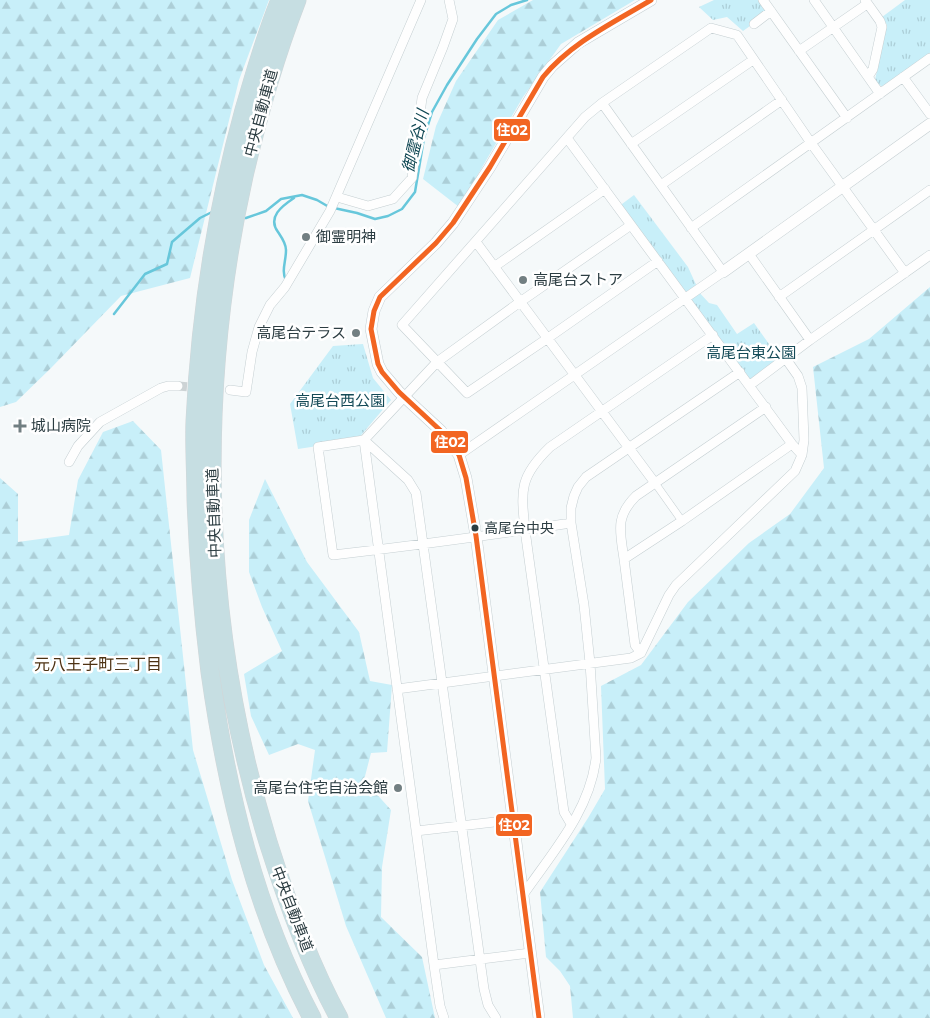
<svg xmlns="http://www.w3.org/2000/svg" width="930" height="1018" font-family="Montserrat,'Noto Sans JP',sans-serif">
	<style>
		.grass { fill: url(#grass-tufts) }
		.forest { fill: url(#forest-firs) }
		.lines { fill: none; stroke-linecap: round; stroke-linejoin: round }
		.stream { stroke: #67c7db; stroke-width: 2.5 }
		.minor-tunnel { stroke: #cdd3d5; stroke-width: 9; stroke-dasharray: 9 4.5; stroke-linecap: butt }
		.pedestrian-casing { stroke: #c5cfd2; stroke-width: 8 }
		.minor-casing { stroke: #c5cfd2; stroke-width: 10 }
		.tertiary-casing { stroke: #c5cfd2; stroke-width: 12 }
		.motorway-casing { stroke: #d1d6d8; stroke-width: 19 }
		.pedestrian { stroke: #fefefe; stroke-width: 7 }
		.minor { stroke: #fefefe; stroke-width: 9 }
		.tertiary { stroke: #fefefe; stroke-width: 11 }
		.motorway { stroke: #c6dee2; stroke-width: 18 }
		.bus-1-casing { stroke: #fff; stroke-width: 9 }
		.bus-1 { stroke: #f26522; stroke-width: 5 }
		.poi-dot { fill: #727f82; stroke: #fff; stroke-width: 2 }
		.bus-dot { fill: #2c3d42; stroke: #fff; stroke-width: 2 }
		.labels { text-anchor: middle; stroke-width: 5; stroke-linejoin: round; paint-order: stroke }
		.bus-label { font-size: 14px; fill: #2c3d42; stroke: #fff; text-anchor: start }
		.street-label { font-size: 15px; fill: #2c3d42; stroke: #fff }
		.poi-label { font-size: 15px; fill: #2c3d42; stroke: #fff; text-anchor: start }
		.park-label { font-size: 15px; fill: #144a57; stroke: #fff }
		.water-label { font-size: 16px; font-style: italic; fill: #0f4753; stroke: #fff }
		.neighbourhood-label { font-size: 16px; fill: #4d3213; stroke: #fff }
		.line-badge { stroke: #fff; stroke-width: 2 }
		.badge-label { font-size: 14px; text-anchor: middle; font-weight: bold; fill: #fff }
	</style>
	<defs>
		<pattern id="grass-tufts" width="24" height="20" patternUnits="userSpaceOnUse" patternTransform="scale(1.25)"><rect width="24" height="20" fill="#c8eff9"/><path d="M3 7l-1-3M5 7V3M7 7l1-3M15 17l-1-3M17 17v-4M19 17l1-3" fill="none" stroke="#acced7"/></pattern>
		<pattern id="forest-firs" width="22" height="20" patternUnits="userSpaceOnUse" patternTransform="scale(1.25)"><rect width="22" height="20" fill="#c8eff9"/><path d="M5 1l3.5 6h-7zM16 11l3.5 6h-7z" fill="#acced7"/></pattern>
	</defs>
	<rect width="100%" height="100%" fill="#f5f9fa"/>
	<path class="grass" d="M714,0h49l8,11 -28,20 -16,-14 -14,3 -14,-13z
		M905,0h25v55l-46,32 -5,-2 -4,-5 12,-55 -5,-8z
		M634,195l54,72 10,22 -1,1 12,13 8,2 20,29 17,-11 28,39 -32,23 -132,-178z
		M363,344l10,34 18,22 -34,40 -59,9 -8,-45 43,-58z"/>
	<path class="forest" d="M0,0h269l-30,80 -49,198 -69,18 -70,72 -35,34 -16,5z
		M533,0h102l-74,44 -38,53 -64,110 -36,-28 13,-53 20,-45 42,-61z
		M930,287v731h-357l-3,-32 -10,-15 -14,-14 -6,-65 48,-74 17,-29 -4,-103 40,-21 47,-63 61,-59 41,-29 34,-46 -11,-101 56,-28z
		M133,421l28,29 32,300 39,130 32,85 29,53h-293v-540l18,16v48l51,-7 9,-55 25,-48z
		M265,479l42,83 52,70 11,49 22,4 -5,67 -16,1 -7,27 27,30 -9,57 -1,50 41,40 13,61h-49l-40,-92 -38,-125 7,-51 -17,-6 -29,11 -18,-39 -7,-42 38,-23 -20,-44 -13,-35v-52z"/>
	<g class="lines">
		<path class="stream" d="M334,208l23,5 18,6 13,-3 14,-7 13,-17 9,-54 8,-26 15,-27 30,-46 19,-25 15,-9 16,-5
			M243,218h3l20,-7 15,-12 21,-4 15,5 12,7
			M286,281c-5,-11 0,-19 0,-31 0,-7 -4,-12 -8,-18 -11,-15 4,-26 16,-34
			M114,314l31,-40 22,-10 5,-22 28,-24 14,-7"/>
		<path class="minor-tunnel" d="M178,386l22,2"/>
		<g class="pedestrian-casing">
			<path id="pedestrian" d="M655,483l27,38"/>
		</g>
		<g class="minor-casing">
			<path id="minor" d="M763,0l84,118
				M814,0l66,94
				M865,0l15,21 2,6 -9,42 -5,8
				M754,24l17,-13
				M799,51l68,-47
				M903,77l27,37
				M567,138l225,306 10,11
				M631,144l122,-84
				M661,185l121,-85
				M337,197l31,9 25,-7 19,-21 10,-80 21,-51 10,-28 -4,-19
				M691,228l239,-170
				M476,242l179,241
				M749,254l61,86
				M658,261l-110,77 -81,55 -65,-68 183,-208 17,-14 109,-75 26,7 74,108 94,130
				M494,267l111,-78
				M779,297l151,-107
				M750,385l60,-45 120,-85
				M230,390l16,2 6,-40 7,-25 11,-22 15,-18 45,-76 91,-211
				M459,455l264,-183 -121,-169
				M69,462l9,-16 22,-24 61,-34 7,-2h10
				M624,559c-4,-28 -9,-42 12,-63l130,-89
				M641,653l-6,-8 -11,-86 58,-38 110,-77
				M397,689l234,-31 10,-5 28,-58 7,-10 119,-114 7,-16 2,-15 -2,-52 -4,-12 -12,-17
				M571,824l-7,-12 -39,-282c-4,-40 -6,-53 25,-83l163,-112
				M416,831l97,-11
				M523,895c29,-42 67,-84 73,-137l-6,-95 -6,-58 -13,-82v-15l3,-12 4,-9 8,-10 154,-105
				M434,965l96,-12
				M444,1018l-4,-12 -6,-41 -70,-525 73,-78 83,-60 111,-77
				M496,1018l-8,-13 -4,-16 -68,-496 -8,-13 -44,-40 -46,7 15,108c79,-9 159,-20 238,-32"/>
		</g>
		<g class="tertiary-casing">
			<path id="tertiary" d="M723,272l207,-148
				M539,1018l-63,-482 -10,-58 -7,-23 -18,-24 -42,-39 -17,-20 -4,-8 -7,-35 3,-18 6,-14 56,-54 17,-20 37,-56 53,-90 9,-11 26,-23 73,-43"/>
		</g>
		<g class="motorway-casing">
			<path id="motorway" d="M280,0c-15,36 -25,73 -36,110 -28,101 -44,206 -49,311 -1,26 1,52 1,78 2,58 7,116 14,173 17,120 45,238 102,346
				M297,0c-22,57 -39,116 -53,176 -49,220 -42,451 24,666 19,60 41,121 71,176"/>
		</g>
		<use href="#pedestrian" class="pedestrian"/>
		<use href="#minor" class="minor"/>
		<use href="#tertiary" class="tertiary"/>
		<use href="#motorway" class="motorway"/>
		<g class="bus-1-casing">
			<path id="bus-1" d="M539,1018l-63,-482 -10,-58 -7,-23 -18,-24 -42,-39 -17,-20 -4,-8 -7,-35 3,-18 6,-14 56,-54 17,-20 37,-56 53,-90c29,-35 70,-54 108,-77"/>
		</g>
		<use href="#bus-1" class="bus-1"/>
	</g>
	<g class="poi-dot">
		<circle cx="306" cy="237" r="5"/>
		<circle cx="523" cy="280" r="5"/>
		<circle cx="356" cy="333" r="5"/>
		<path d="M17.5 418.5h5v5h5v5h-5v5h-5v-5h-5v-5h5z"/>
		<circle cx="398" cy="788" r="5"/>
	</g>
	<circle class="bus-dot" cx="475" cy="528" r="4.5"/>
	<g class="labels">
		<g class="bus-label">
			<text x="484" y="533">高尾台中央</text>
		</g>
		<g class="street-label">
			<text transform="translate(261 113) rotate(-75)" y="5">中央自動車道</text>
			<text transform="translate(214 513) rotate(-92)" y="5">中央自動車道</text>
			<text transform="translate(292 909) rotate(69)" y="5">中央自動車道</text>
		</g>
		<g class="poi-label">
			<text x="316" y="242">御霊明神</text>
			<text x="533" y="285">高尾台ストア</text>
			<text x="346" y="338" text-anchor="end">高尾台テラス</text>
			<text x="31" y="431">城山病院</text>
			<text x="388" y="793" text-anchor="end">高尾台住宅自治会館</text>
		</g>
		<g class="park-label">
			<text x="751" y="358">高尾台東公園</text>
			<text x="340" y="406">高尾台西公園</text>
		</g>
		<g class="water-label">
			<text transform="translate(415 141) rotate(-76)" y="6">御霊谷川</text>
		</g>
		<g class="neighbourhood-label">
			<text x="98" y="670">元八王子町三丁目</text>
		</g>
	</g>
	<g class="line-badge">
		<rect x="493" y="118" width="38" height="24" rx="5" fill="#f26522"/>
		<rect x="430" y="430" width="39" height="24" rx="5" fill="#f26522"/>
		<rect x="495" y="813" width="38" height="24" rx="5" fill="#f26522"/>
	</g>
	<g class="badge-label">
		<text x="512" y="135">住02</text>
		<text x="450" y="447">住02</text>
		<text x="514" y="830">住02</text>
	</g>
</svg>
